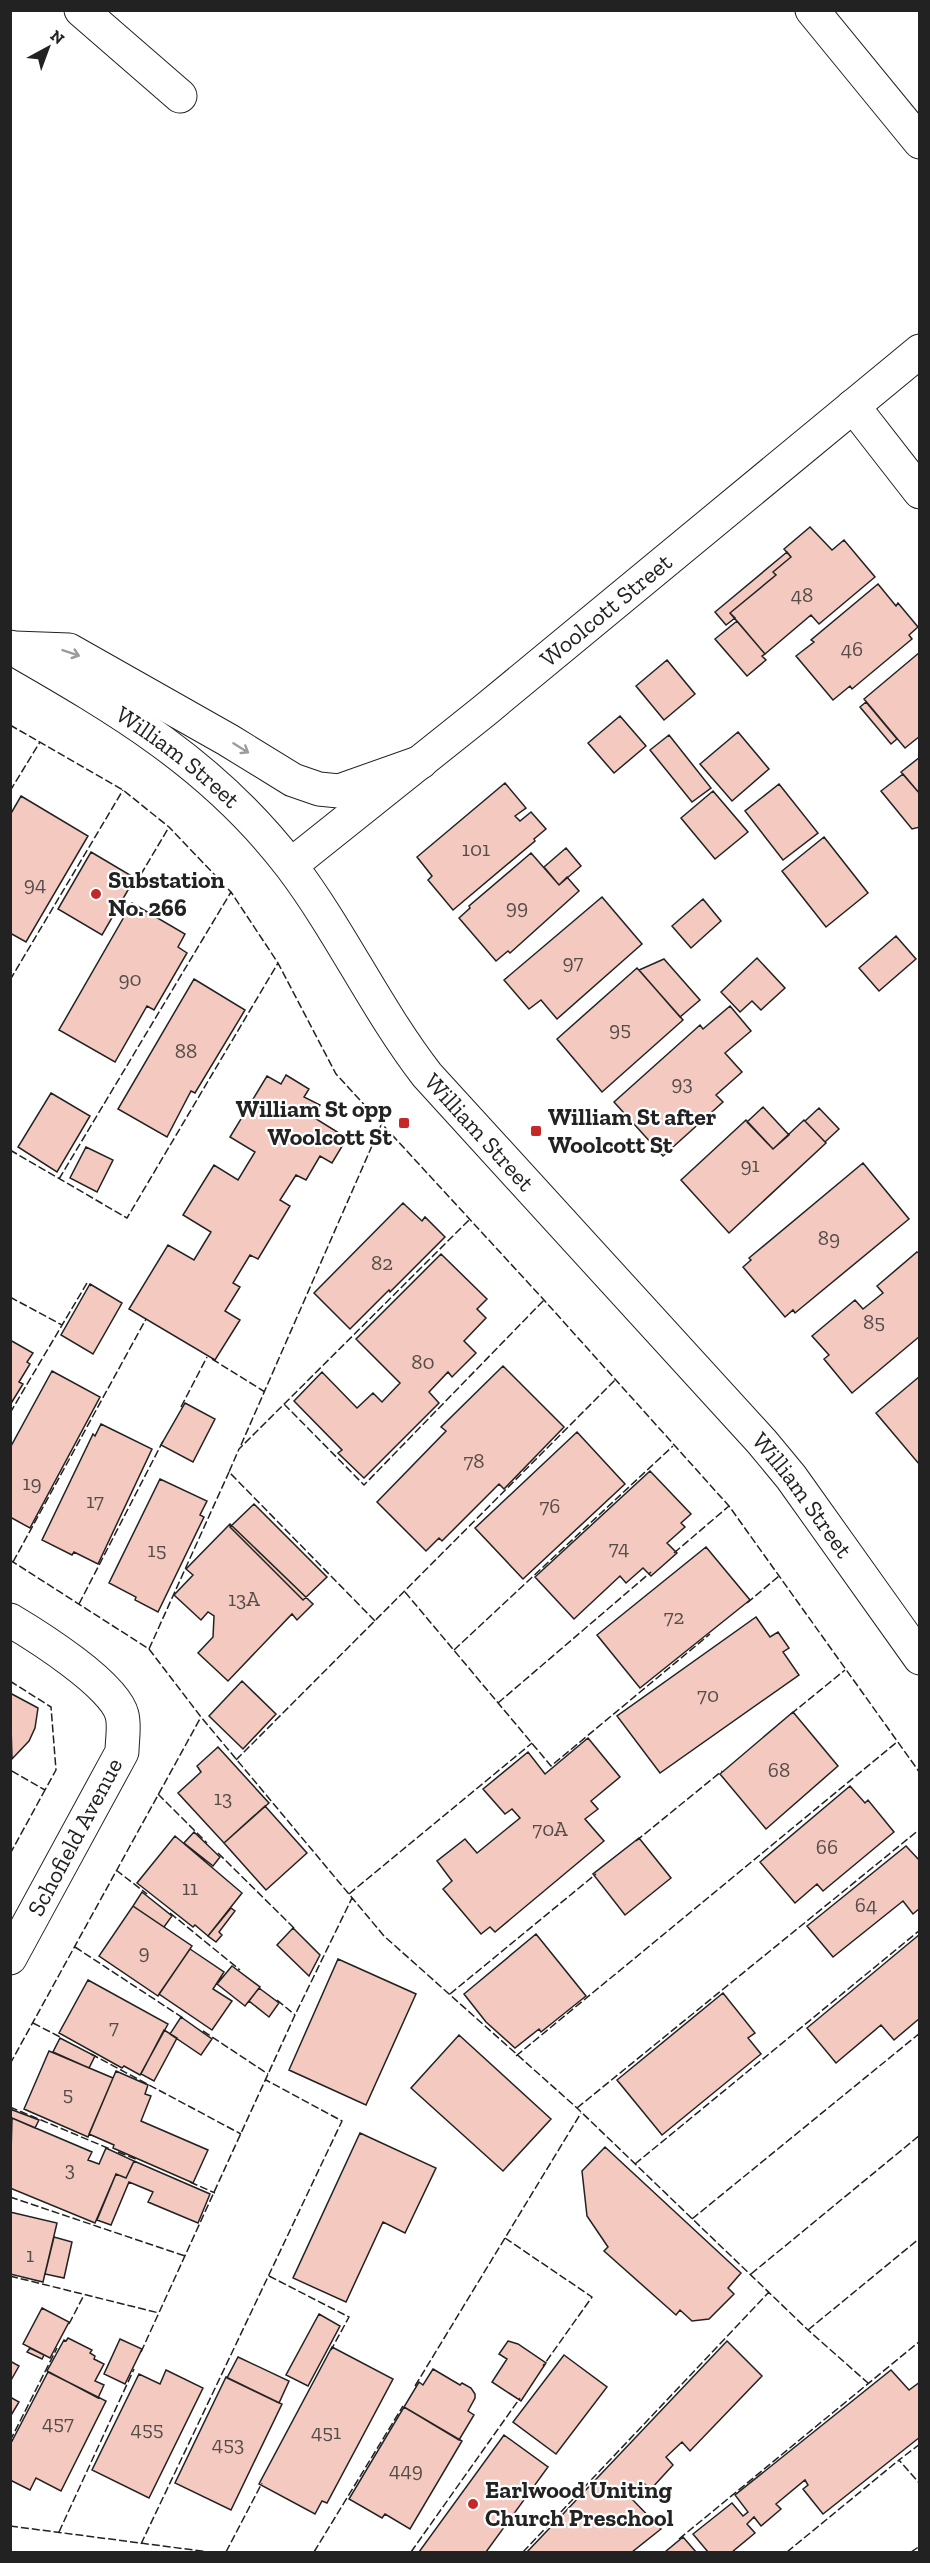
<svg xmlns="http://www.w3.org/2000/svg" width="930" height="2563" font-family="'Zilla Slab',serif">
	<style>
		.building { fill: #f3c9c0; stroke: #222; stroke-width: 1.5 }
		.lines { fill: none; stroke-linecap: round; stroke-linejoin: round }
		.minor-casing { stroke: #222; stroke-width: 35 }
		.tertiary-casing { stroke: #222; stroke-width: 35 }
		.secondary-casing { stroke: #222; stroke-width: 35 }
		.minor { stroke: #fff; stroke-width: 33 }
		.tertiary { stroke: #fff; stroke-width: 33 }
		.secondary { stroke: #fff; stroke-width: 33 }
		.fence { stroke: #222; stroke-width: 1.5; stroke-dasharray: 8 3; stroke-linecap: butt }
		.oneway { stroke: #9c9c9c }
		.poi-dot { fill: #c62828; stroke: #fff; stroke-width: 2 }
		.labels { text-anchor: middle; stroke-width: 4.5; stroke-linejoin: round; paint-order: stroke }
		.number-label { font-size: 21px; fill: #564c4a }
		.street-label { font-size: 24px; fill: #222; stroke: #fff }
		.poi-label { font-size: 24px; font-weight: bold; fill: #222; stroke: #fff; text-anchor: start }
	</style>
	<rect width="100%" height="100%" fill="#fff"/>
	<path class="building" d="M810,527l22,23 12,-10 31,37 -56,47 -8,-9 -46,39 -35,-41 46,-38 -3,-3 18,-15 -7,-8z
		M787,552l4,5 -18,15 3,3 -46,38 5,5 -9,7 -11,-13z
		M878,584l18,22 2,-3 20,24 -9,8 3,4 -60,50 -2,-3 -17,14 -37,-44 18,-14 -3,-2z
		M737,621l28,33 -3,2 4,4 -19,16 -32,-37z
		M920,652v84l-15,12 -41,-49z
		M667,660l28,34 -31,26 -28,-34z
		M866,702l31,37 -6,5 -31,-37z
		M620,716l26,30 -32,27 -26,-30z
		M738,732l31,37 -37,32 -32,-37z
		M669,735l42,53 -19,14 -42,-52z
		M920,757v37l-19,-22z
		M903,774l17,20v33l-8,2 -31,-38z
		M505,783l21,25 -11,8 5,5 11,-9 15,17 -12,10 1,2 -82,69 -25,-30 4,-4 -15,-19z
		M779,784l39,49 -35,27 -38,-49z
		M713,791l35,41 -33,27 -34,-41z
		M21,796l67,40 -62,106 -16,-9v-118z
		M824,837l44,56 -42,34 -44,-56z
		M566,848l15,18 -22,19 -15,-18z
		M91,852l44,26 -33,57 -44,-26z
		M531,853l28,32 8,-8 12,14 -69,62 -2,-2 -12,10 -37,-43 11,-10 -1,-2z
		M602,897l40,47 -85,75 -16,-19 -12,9 -25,-29z
		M703,899l18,22 -30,27 -19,-22z
		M132,903l53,31 -7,13 9,6 -33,57 -7,-4 -32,56 -56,-32z
		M896,936l20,23 -37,32 -20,-23z
		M757,958l28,30 -24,22 -9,-9 -12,11 -19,-20z
		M664,959l36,41 -20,17 -41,-47z
		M637,968l46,52 -81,72 -45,-53z
		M194,979l51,31 -50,83 -4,-2 -24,46 -49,-28z
		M730,1006l21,25 -26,22 17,19 -26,23 7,7 -60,54 -49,-54 86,-77 3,4z
		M286,1075l23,14 -5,8 16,8 -7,12 34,21 -15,25 -12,-7 -14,24 -10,-5 -16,25 10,6 -32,53 -8,-4 -17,28 7,4 -15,24 15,9 -25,40 -86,-51 39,-64 26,15 17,-28 -28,-17 31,-50 24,15 17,-28 -25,-15 37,-61 14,8z
		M51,1093l39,23 -33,56 -39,-25z
		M763,1107l26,28 -16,14 -26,-27z
		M819,1108l20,21 -14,13 -20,-21z
		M746,1120l27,29 31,-29 22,23 -97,90 -48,-53z
		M86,1147l27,13 -16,32 -27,-14z
		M863,1163l46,56 -114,94 -2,-3 -8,7 -42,-50 8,-7 -2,-2z
		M403,1203l19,18 3,-4 20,20 -55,55 -1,-2 -39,39 -36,-36z
		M917,1252l3,2v82l-68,57 -28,-34 5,-4 -17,-19 43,-36 8,9 20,-16 -6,-7z
		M441,1254l46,45 -10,10 9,9 -22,23 12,12 -24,24 -4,-5 -19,20 10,11 -75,75 -26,-25 4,-3 -48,-49 28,-29 35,36 16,-15 9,9 18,-19 -44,-44z
		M90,1284l32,19 -29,51 -32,-19z
		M10,1340l23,13 -6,9 3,2 -11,18 4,2 -13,21z
		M503,1366l61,61 -60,62 -5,-5 -57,57 -3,-3 -13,13 -49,-49 69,-71 -5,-4z
		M52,1371l48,26 -70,131 -20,-11v-69z
		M920,1376v87l-1,1 -43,-51z
		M185,1403l30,16 -22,43 -32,-17z
		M101,1424l51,25 -54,115 -24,-12 -2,3 -30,-15 51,-106 2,2z
		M577,1432l48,52 -102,95 -48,-51z
		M650,1471l41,43 -10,9 4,4 -18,16 10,10 -26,23 -8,-8 -17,15 -6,-7 -46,43 -39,-42z
		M160,1479l47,22 -7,14 4,2 -46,95 -23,-12 1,-3 -27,-14z
		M254,1504l73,73 -24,23 -73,-73z
		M230,1524l83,80 -16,16 -5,-6 -64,67 -30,-28 15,-16 1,-21 -6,-4 -7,8 -27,-25 19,-20 -7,-6z
		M706,1547l44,53 -110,88 -43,-53z
		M756,1617l14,20 8,-5 11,16 -6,4 16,23 -139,98 -43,-57z
		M242,1681l34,33 -33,35 -34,-33z
		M10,1693l28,15 -3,20 -6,13 -17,18z
		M793,1712l45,54 -72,63 -46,-55z
		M588,1738l32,39 -29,24 7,8 -13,10 19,22 -109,91 -5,-5 -9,7 -38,-45 9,-8 -15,-20 28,-22 12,14 43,-35 -8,-9 -7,5 -22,-25 45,-37 17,22z
		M218,1747l51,56 -45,40 -46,-50 23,-21 -4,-6z
		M850,1786l15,17 3,-3 26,32 -71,59 -6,-7 -22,19 -35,-41z
		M265,1806l42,47 -41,37 -42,-47z
		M194,1832l26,25 -7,9 -29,-23z
		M175,1836l67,57 -34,43 -13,-11 -2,2 -56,-44z
		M639,1838l32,40 -46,37 -32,-41z
		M906,1846l14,15v47l-7,6 -10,-13 -70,56 -26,-31z
		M142,1892l30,24 -8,11 -31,-21z
		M133,1906l59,40 -34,50 -59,-40z
		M231,1908l4,3 -16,21 3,3 -6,7 -8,-6z
		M293,1928l27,27 -11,21 -32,-31z
		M536,1934l50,62 -45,36 -2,-3 -24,19 -29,-26 -22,-28z
		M920,1934v84l-26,22 -13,-15 -45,38 -29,-35z
		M190,1949l34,23 -11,17 19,12 -20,29 -53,-36z
		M338,1959l78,35 -50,111 -77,-35z
		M232,1966l28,21 -15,19 -28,-22z
		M88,1980l80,44 -28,51 -16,-9 -2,2 -63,-35z
		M259,1988l20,15 -10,14 -20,-16z
		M723,1993l32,40 -7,5 13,16 -99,81 -45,-55z
		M181,2017l31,22 -11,16 -31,-21z
		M164,2030l13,8 -23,43 -13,-7z
		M459,2035l92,84 -48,52 -92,-83z
		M60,2038l35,18 -6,12 -36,-16z
		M49,2051l64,27 -25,59 -64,-28z
		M116,2071l32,14 -3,9 6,2 -10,25 67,29 -15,33 -80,-35 1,-3 -25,-11z
		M10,2109l29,11 -4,8 -23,-10 -2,4z
		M12,2118l80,34 -4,8 11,4 7,-16 28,13 -8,17 -10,-4 -21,49 -85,-35z
		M360,2133l76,35 -31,65 -22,-11 -37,80 -53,-24z
		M605,2147l136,126 -13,15 6,6 -25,25 -17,2 -12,-11 -4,5 -72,-64 4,-4 -21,-31 -5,-45z
		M134,2161l76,33 -12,29 -50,-21 5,-10 -24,-10 -18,43 -14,-5 19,-46 10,4z
		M10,2212l47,11 -14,59 -33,-8z
		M54,2237l18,5 -8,36 -19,-4z
		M42,2308l27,14 -19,36 -27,-14z
		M319,2314l21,12 -32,60 -22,-11z
		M68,2338l24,12 -2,3 5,3 -1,3 10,5 -9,17 9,4 -6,13 -51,-27 17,-31 2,1z
		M120,2339l22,10 -17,35 -21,-10z
		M508,2341l10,3 28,19 -25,38 -29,-19 15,-23 -8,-5z
		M727,2341l35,35 -72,75 -8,-9 -16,15 7,8 -22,24 -9,-7 -13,14 32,33 -29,23h-105z
		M332,2347l61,32 -66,124 -5,-2 -7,13 -56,-30z
		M30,2348l14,7 -2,4 -15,-7z
		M564,2355l43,32 -51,67 -43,-32z
		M238,2357l51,24 -10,22 -52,-25z
		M10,2361l9,5 -9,16z
		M433,2369l27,16 2,-2 9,5 4,6v4l-7,13 6,4 -15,25 -55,-33 15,-25 4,3z
		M166,2370l37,18 -54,110 -57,-28 47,-96 21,10z
		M891,2370l18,20 11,-8v55l-97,77 -20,-25 5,-4 -3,-5 -29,24 5,5 -20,17 -7,-9 -7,7 8,9 -23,19h-24l-15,-18 39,-31 11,13 5,-4 -13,-17z
		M48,2372l58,29 -45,90 -25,-13 -6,12 -20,-10v-35z
		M226,2377l56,27 -51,106 -56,-27z
		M10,2397l9,5 -9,15z
		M404,2407l58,34 -52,88 -25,-15 -3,4 -33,-19z
		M504,2435l44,32 -62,85h-67z
		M683,2537l13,15h-31z"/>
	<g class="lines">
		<g class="minor-casing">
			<path id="minor" d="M81,10l99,86
				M812,10l108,132
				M853,406l67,86
				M10,1620c27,16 105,65 112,95 3,11 0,25 0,37l-112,206"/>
		</g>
		<g class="tertiary-casing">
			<g id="tertiary">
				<path id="s1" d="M291,865l193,-154 436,-360"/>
			</g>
		</g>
		<g class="secondary-casing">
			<g id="secondary">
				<path id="s2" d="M10,647c108,62 204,118 281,219 50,66 85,143 136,209l335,367 29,35 129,181"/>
				<path d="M15,648l54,2 159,90 65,40 26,9 20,2 82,-29"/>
			</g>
		</g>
		<use href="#minor" class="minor"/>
		<use href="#tertiary" class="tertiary"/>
		<use href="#secondary" class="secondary"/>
		<path class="fence" d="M10,725l113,65 46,37 62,65 47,71 58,111 208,226 185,206 191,267
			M10,791l30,-49
			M134,879l3,2 32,-54
			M10,980l113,-190
			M10,1150l117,68 151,-255
			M59,1179l172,-287
			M10,1297l52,28
			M212,1359l53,33
			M284,1404l80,81 180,-185
			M181,1407l26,-50
			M10,1413l77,-130 4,3
			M241,1445l141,-322
			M674,1553l55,-47
			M10,1560l139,89 52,68 183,219 193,172 231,222 60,53
			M13,1562l133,-243
			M405,1592l146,174 159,-132
			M747,1603l32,-27
			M79,1604l84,-163
			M375,1621l-146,-149 10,-23 230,-229
			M149,1649l80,-177
			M454,1650l219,-204
			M10,1681l41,26 5,63 -11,20 -35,-20
			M498,1703l153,-131
			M791,1714l54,-44
			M236,1760l379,-380
			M158,1794l49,49
			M636,1841l86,-70
			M218,1853l77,76
			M10,1854l35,-64
			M116,1870l31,24
			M349,1894l183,-151
			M170,1913l70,57
			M75,1947l108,71
			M450,1994l146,-120
			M277,2000l18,15
			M33,2023l29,15
			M203,2031l65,43
			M91,2054l150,80
			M516,2056l381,-314
			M10,2064l191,-347
			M10,2107l100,42
			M577,2108l343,-279
			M118,2152l20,8
			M635,2164l285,-234
			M190,2182l25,11
			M10,2197l175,59
			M692,2219l228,-186
			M505,2238l87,59 -49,69
			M751,2274l169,-139
			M10,2276l149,37
			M269,2276l80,41 -18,33
			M69,2324l15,-29
			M808,2330l112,-92
			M141,2352l154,-337 57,-117
			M415,2386l166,-273
			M10,2441l47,-93
			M920,2444l-21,16 21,24
			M10,2526l199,26
			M59,2532l75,-163
			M679,2539l241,-198
			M141,2544l201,-423 -76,-41
			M226,2552l36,-69
			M314,2552l89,-146
			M411,2552l109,-154
			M523,2552l246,-260
			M787,2552l112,-92
			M911,2552l9,-6"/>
	</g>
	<defs><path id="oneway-shaft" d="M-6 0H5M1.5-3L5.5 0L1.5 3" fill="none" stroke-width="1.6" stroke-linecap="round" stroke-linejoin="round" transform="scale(1.5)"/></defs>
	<g class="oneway">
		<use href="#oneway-shaft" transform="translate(71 653) rotate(19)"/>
		<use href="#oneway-shaft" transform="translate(241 748) rotate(32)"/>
	</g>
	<g class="poi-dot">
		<circle cx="96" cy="894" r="6"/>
		<rect x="398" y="1117" width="12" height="12" rx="3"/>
		<rect x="530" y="1125" width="12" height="12" rx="3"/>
		<circle cx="473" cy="2504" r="6"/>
	</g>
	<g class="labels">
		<g class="number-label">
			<text x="802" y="602">48</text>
			<text x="852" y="656">46</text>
			<text x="476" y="856">101</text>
			<text x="35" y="891">94</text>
			<text x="517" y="914">99</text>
			<text x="573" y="969">97</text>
			<text x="130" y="986">90</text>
			<text x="620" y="1036">95</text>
			<text x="186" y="1058">88</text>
			<text x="682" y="1090">93</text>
			<text x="750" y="1172">91</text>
			<text x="829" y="1245">89</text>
			<text x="382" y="1270">82</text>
			<text x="874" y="1329">85</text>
			<text x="423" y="1369">80</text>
			<text x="474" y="1468">78</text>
			<text x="32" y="1490">19</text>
			<text x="95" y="1508">17</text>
			<text x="550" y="1513">76</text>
			<text x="619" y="1555">74</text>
			<text x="157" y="1557">15</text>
			<text x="244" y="1606">13A</text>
			<text x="674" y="1624">72</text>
			<text x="708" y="1702">70</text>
			<text x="779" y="1777">68</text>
			<text x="223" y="1805">13</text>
			<text x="550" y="1836">70A</text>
			<text x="827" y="1854">66</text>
			<text x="190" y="1895">11</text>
			<text x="866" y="1912">64</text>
			<text x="144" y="1959">9</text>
			<text x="114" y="2034">7</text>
			<text x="68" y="2101">5</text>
			<text x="70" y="2176">3</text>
			<text x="30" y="2262">1</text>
			<text x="58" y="2430">457</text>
			<text x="147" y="2436">455</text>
			<text x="326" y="2439">451</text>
			<text x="228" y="2451">453</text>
			<text x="406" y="2477">449</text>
		</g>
		<g class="street-label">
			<text dy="8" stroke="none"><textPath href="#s1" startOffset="405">Woolcott Street</textPath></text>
			<text dy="8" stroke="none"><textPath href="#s2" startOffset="201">William Street</textPath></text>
			<text dy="8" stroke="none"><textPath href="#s2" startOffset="686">William Street</textPath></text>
			<text dy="8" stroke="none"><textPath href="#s2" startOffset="1172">William Street</textPath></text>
			<text transform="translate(75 1837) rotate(-62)" y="8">Schofield Avenue</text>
		</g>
		<g class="poi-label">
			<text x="108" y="888">Substation<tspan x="108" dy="28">No. 266</tspan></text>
			<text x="392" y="1117" text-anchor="end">William St opp<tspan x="392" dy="28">Woolcott St</tspan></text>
			<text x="548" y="1125">William St after<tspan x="548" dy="28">Woolcott St</tspan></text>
			<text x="485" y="2498">Earlwood Uniting<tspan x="485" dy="28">Church Preschool</tspan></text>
		</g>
	</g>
	<rect width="930" height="2563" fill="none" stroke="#222222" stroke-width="24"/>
	<g transform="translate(48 48) rotate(41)" stroke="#ffffff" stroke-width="4.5" paint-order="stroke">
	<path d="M0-4.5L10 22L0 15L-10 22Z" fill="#222222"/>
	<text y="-9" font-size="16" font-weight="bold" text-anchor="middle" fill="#222222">N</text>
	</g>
</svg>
